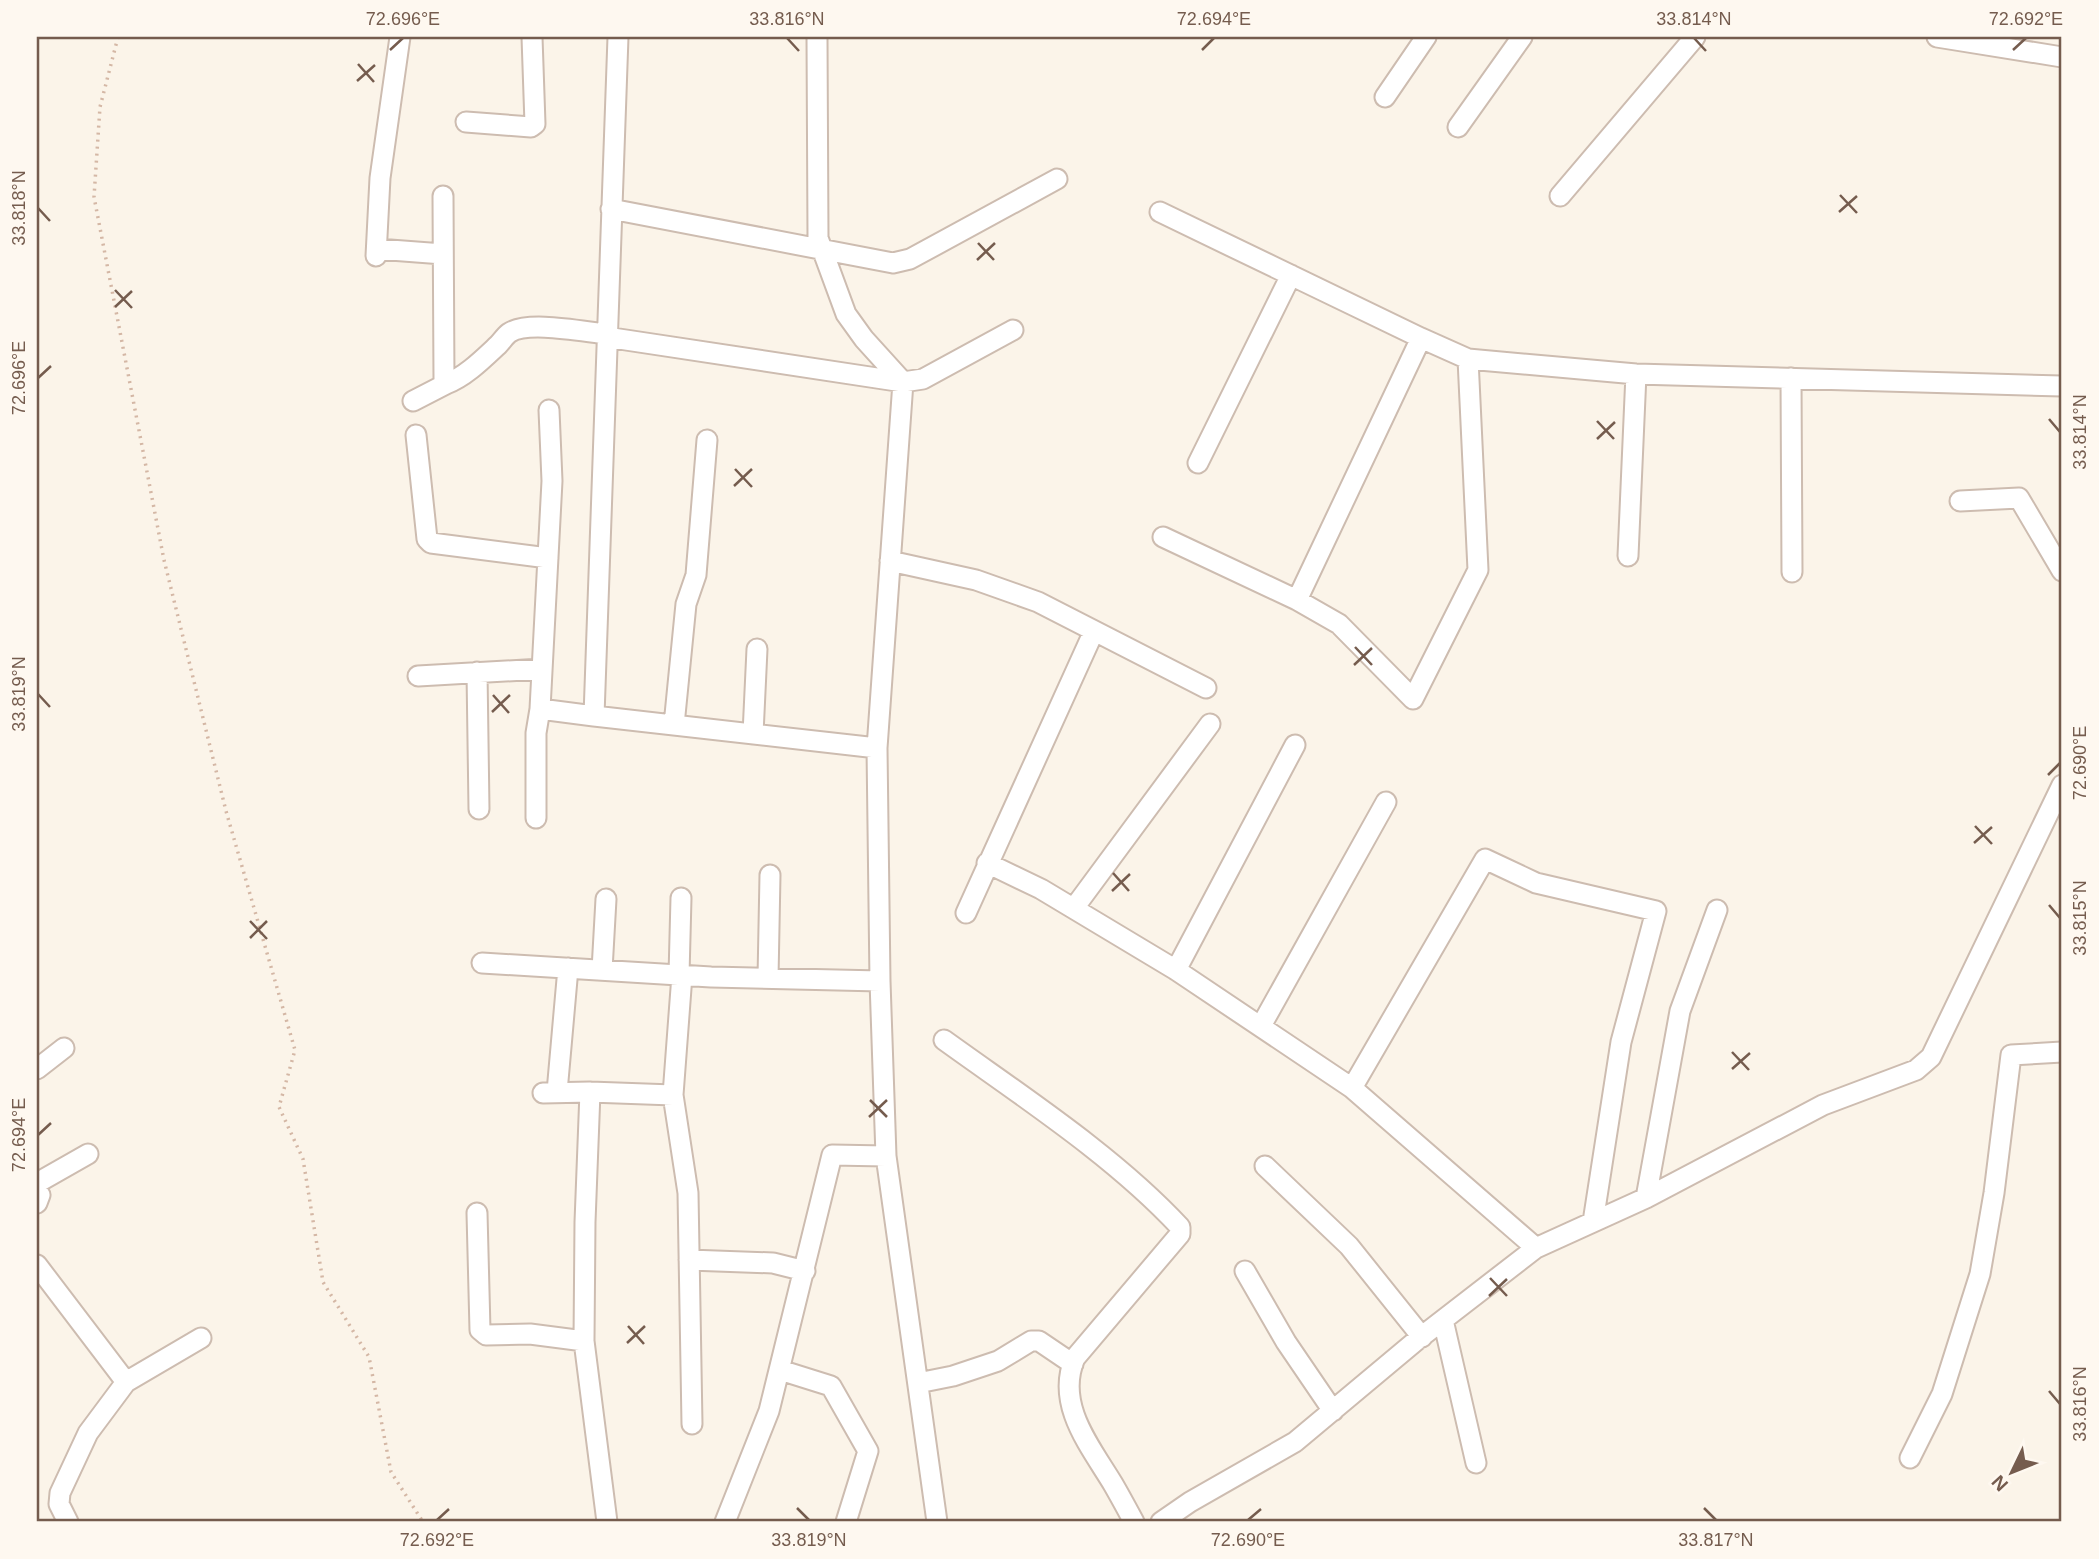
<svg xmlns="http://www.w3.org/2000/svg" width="2099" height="1559" font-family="Arial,sans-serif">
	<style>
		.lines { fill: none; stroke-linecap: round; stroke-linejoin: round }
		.street-casing { stroke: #cdbcb0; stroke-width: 23 }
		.path { stroke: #d4b7a5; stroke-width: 3.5; stroke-dasharray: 2 5; stroke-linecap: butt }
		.street { stroke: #fff; stroke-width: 19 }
		.ticks { fill: none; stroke: #755c4e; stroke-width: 2.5 }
		.neatline { fill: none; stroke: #755c4e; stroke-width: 2.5 }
		.ticks-label { font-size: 18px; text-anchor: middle; fill: #755c4e }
	</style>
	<rect width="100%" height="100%" fill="#fbf4e9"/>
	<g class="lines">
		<g class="street-casing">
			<path id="street" d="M618,37l-24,679 283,32 3,233 6,175 51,366
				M817,37l1,201 28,76 18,25 39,43 -26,366
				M1937,37l125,20
				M1385,97l41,-60
				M466,122l65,5 4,-3 -3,-87
				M1458,127l64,-90
				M443,196l1,184 2,4c19,-7 37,-25 52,-39 4,-4 7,-9 11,-12 18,-13 76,-1 98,1
				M1560,196l135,-159
				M611,209l282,54 17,-4 147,-80
				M1160,212l261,126 47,21 168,15 426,12
				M377,249l66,5
				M376,256l4,-78 20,-141
				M606,337l297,45 20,-3 90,-49
				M1791,378l1,194
				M413,401l33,-17
				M549,410l3,71 -12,228 54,7
				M416,435l11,104 4,4 117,15
				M1198,463l93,-188
				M1960,501l59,-3 43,73
				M1163,537l134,63 42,24 74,75 65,-129 -10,-211
				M1628,556l8,-182
				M890,561l86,19 62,22 168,86
				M1297,600l124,-262
				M477,672l2,137
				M418,676l124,-7
				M674,725l12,-121 10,-29 11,-135
				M753,734l4,-85
				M536,818v-85l4,-24
				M987,863l54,26 135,81 176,118 184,160
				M1074,908l136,-184
				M966,913l128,-282
				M482,963l229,14 169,4
				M602,970l4,-71
				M1176,970l119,-225
				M679,975l2,-77
				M682,975l-9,120 15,98 4,231
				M768,978l2,-103
				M1261,1026l125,-224
				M944,1040c79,57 170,116 236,187v7l-105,124c-20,46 15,88 38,126 7,12 14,25 21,38
				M37,1069l27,-21
				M1352,1088l133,-229 51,24 120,28 -35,131 -28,180
				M557,1092l11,-124
				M590,1092l-5,130 -1,119 23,181
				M543,1093l47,-1 83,3
				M1265,1166l84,80 73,91
				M37,1183l51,-29
				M37,1191l3,4 -3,8
				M1646,1198l34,-187 37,-101
				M477,1213l3,117 6,5 44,-1 54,7
				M689,1260l84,3 32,8
				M37,1265l89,117
				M1245,1271l41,71 47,69
				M1443,1320l33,143
				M780,1370l51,16 37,65 -22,71
				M918,1383l35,-7 45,-15 33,-20h8l34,23
				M1910,1458l32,-64 38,-120 14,-81 17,-138 51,-3
				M68,1522l-9,-18 1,-11 28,-60 38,-51 75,-44
				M725,1522l44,-111 63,-256 54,1
				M1161,1522l29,-20 105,-60 122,-102 119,-92 110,-50 177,-93 93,-35 15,-13 131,-272"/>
		</g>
		<path class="path" d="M118,37l-18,70 -6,90 70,363 62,251 69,239 -16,57 24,52 20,123 46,75 22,115 32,50"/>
		<use href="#street" class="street"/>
	</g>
	<path class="ticks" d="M787,38l12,13M1694,38l12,13M390,50l13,-12M1202,50l12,-12M2013,50l13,-12M358,64l16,18M357,81l18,-16M1840,195l17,18M38,208l12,13M1839,212l18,-16M978,243l16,17M977,260l18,-17M115,290l17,18M115,307l17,-16M38,378l13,-12M2049,419l11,13M1597,421l17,18M1597,439l18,-17M735,469l17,18M734,486l18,-17M1355,647l17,18M1354,665l18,-17M38,694l12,13M493,695l16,18M492,712l18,-17M2048,775l12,-12M1975,826l17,18M1974,843l18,-16M1113,873l16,18M1112,891l18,-17M2049,905l11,13M250,921l17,18M250,938l17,-17M1732,1052l17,18M1732,1069l18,-16M870,1100l17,17M869,1117l18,-17M38,1135l13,-12M1490,1278l17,18M1489,1296l18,-17M628,1326l16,18M627,1343l18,-17M2049,1391l11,13M797,1508l12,12M1704,1508l12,12M437,1520l12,-11M1248,1520l13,-11"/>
	<rect width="2099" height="1559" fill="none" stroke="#fef8f0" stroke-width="77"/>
	<g transform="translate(2012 1472) rotate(227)" stroke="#fef8f0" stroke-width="5" paint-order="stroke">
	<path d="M0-5L12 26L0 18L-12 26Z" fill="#755c4e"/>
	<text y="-10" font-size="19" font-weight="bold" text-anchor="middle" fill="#755c4e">N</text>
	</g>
	<rect x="38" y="38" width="2022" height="1482" class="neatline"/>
	<g class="ticks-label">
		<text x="403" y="25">72.696°E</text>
		<text x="787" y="25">33.816°N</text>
		<text x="1214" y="25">72.694°E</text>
		<text x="1694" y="25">33.814°N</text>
		<text x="2026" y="25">72.692°E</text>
		<text transform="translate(19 208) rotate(-90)" y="6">33.818°N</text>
		<text transform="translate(19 378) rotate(-90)" y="6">72.696°E</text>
		<text transform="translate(2080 432) rotate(-90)" y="6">33.814°N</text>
		<text transform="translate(19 694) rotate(-90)" y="6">33.819°N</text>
		<text transform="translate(2080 763) rotate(-90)" y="6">72.690°E</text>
		<text transform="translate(2080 918) rotate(-90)" y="6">33.815°N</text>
		<text transform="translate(19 1135) rotate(-90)" y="6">72.694°E</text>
		<text transform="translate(2080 1404) rotate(-90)" y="6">33.816°N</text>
		<text x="437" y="1546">72.692°E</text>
		<text x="809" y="1546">33.819°N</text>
		<text x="1248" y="1546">72.690°E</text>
		<text x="1716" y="1546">33.817°N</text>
	</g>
</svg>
